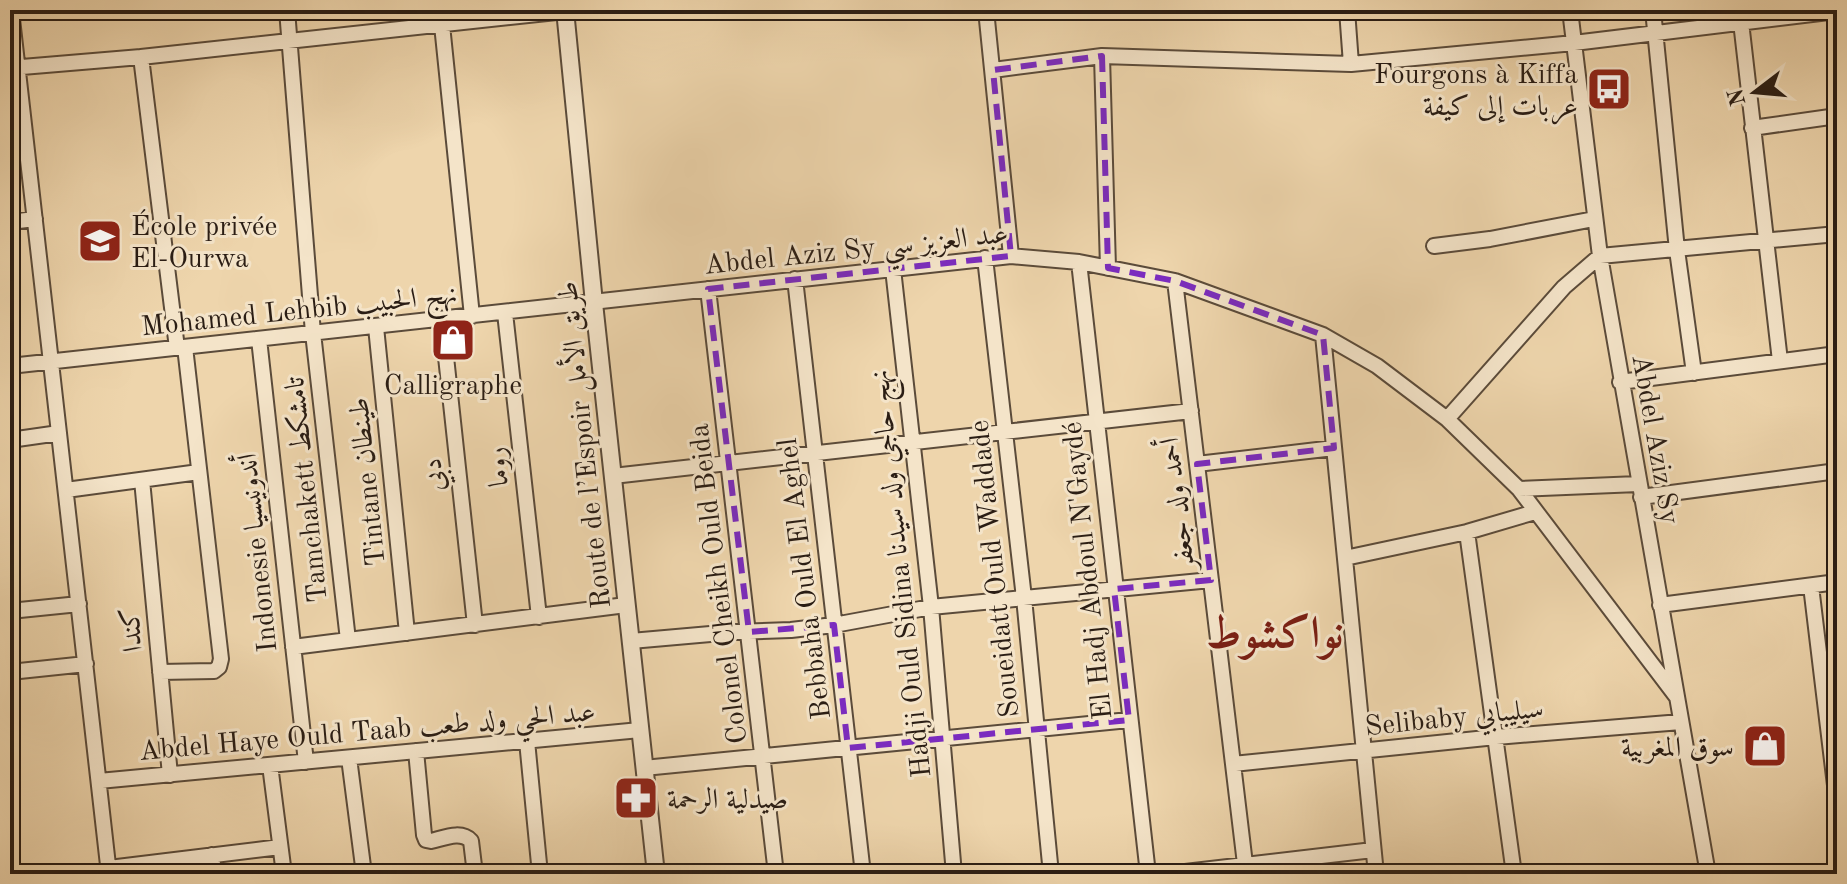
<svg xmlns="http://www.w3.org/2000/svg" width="1847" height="884" font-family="'Old Standard TT',Amiri,serif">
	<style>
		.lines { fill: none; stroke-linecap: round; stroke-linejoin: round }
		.minor-casing { stroke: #5b4b3a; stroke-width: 18 }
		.tertiary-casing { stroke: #5b4b3a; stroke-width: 20 }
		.minor { stroke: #f4e4c9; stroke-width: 14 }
		.tertiary { stroke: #f4e4c9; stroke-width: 16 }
		.marked { fill: none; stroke: #7b2cbf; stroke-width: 6; stroke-dasharray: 16 10; stroke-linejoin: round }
		.labels { text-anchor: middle; stroke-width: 6; stroke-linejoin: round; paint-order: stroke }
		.poi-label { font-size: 28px; fill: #2a1d14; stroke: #f4e4c9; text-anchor: end }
		.street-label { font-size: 28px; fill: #2a1d14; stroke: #f4e4c9 }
		.town-label { font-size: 44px; font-weight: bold; fill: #7a1f14; stroke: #f4e4c9 }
	</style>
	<rect width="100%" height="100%" fill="#eed5ac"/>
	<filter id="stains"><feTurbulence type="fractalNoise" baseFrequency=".0025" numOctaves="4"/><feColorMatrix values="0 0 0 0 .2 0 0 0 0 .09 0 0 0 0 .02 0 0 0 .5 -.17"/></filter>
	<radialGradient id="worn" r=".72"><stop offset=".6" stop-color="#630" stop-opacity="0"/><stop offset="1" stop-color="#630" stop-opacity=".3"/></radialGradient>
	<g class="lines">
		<g class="minor-casing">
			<path id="minor" d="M11,10l98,864
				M287,10l26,323 35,307
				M986,10l25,246
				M1347,10l4,54
				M1570,10l30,246 108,618
				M1653,10l24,240 17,123
				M1741,22l39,339
				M442,25l30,291
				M1102,56l6,212
				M141,57l36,291
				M10,68l131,-11 425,-46
				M993,70l109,-14 249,8 223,-21 263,-32
				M1752,128l85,-12
				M10,222l25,-3
				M1434,246l56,-7 104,-20
				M985,258l39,340 27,276
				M1079,262l69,612
				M893,269l38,338 23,267
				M795,279l68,595
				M1175,281l70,583
				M708,289l68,585
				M505,313l34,304
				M442,320l33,305
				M376,327l31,306
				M1323,335l53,539
				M259,339l47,423
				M10,366l1001,-110 68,6 96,19 148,54 54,31 70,53 72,70 157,207
				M1620,382l217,-28
				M1447,419l117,-132 36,-31 237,-22
				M10,440l49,-7
				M1197,464l137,-16
				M613,476l578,-65
				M142,480l28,295
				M1519,489l119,-5
				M66,490l133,-18
				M1641,497l196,-26
				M1467,532l47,342
				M1345,558l122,-26 68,-20
				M1811,586l26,216
				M1660,605l177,-23
				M10,611l69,-7
				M631,641l102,-9 58,-2 43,-5 97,-18 280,-27
				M293,647l333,-42
				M10,672l76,-8
				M160,672l54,-1 5,-4 2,-8 -36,-312
				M527,741l13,133
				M416,751l8,84 2,5 5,1c13,-3 30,-11 40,0l4,33
				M349,758l15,116
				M1233,764l263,-27 185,-15
				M270,765l14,109
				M644,768l485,-48
				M99,781l541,-51
				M212,855l2,19
				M109,868l171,-21
				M1168,874l205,-24"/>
		</g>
		<g class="tertiary-casing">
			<path id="tertiary" d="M565,10l29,293 62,571"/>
		</g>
		<use href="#minor" class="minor"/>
		<use href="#tertiary" class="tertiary"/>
	</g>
	<path class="marked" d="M1102,56l6,212 67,13 148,54 11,113 -137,16 14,116 -97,9 15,131 -281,28 -14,-123 -85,7 -41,-343 303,-33 -18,-186z"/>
	<defs>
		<g id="bus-square" transform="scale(2.3)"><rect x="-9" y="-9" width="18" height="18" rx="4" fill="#8f2418" stroke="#f4e4c9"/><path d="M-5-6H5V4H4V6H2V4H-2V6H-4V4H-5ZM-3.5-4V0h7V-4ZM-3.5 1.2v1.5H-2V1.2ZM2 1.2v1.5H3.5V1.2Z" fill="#fff"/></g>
		<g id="school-square" transform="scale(2.3)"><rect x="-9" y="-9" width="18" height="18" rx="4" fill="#8f2418" stroke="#f4e4c9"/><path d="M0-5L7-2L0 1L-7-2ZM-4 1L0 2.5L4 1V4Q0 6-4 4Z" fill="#fff"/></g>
		<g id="shop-square" transform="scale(2.3)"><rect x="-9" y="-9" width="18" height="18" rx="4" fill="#8f2418" stroke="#f4e4c9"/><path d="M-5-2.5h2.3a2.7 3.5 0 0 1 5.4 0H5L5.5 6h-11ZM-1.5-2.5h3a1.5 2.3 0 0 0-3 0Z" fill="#fff"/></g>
		<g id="pharmacy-square" transform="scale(2.3)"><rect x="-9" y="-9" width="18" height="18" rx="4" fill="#8f2418" stroke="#f4e4c9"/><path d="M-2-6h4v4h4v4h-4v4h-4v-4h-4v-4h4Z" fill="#fff"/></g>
	</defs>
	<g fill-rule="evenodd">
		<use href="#bus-square" x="1609" y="89"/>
		<use href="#school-square" x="100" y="241"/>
		<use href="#shop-square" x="453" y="340"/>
		<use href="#shop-square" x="1765" y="746"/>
		<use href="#pharmacy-square" x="636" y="798"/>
	</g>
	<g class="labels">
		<g class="poi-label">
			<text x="1578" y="83">Fourgons à Kiffa<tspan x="1578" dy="32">عربات إلى كيفة</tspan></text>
			<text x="131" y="235" text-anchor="start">École privée<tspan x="131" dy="32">El-Ourwa</tspan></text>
			<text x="453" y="394" text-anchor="middle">Calligraphe</text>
			<text x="1734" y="756">سوق المغربية</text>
			<text x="667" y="808" text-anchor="start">صيدلية الرحمة</text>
		</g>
		<g class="street-label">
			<text transform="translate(856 248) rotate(-6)" y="10">Abdel Aziz Sy عبد العزيز سي</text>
			<text transform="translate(299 309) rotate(-6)" y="10">Mohamed Lehbib نهج الحبيب</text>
			<text transform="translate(1657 439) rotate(80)" y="10">Abdel Aziz Sy</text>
			<text transform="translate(583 445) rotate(-96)" y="10">Route de l’Espoir طريق الأمل</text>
			<text transform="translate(496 467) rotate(-96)" y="10">روما</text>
			<text transform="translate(432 475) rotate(-96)" y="10">دبي</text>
			<text transform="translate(366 482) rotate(-96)" y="10">Tintane طينطان</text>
			<text transform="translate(305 490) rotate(-96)" y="10">Tamchakett تامشكط</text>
			<text transform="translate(1176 504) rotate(-97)" y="10">أحمد ولد جعفر</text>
			<text transform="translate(256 553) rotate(-96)" y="10">Indonesie أندونيسيا</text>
			<text transform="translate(993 569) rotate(-96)" y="10">Soueidatt Ould Waddade</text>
			<text transform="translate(1086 571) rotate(-96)" y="10">El Hadj Abdoul N'Gaydé</text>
			<text transform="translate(899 574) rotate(-96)" y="10">Hadji Ould Sidina نهج حاجي ولد سيدنا</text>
			<text transform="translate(803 579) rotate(-97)" y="10">Bebbaha Ould El Aghel</text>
			<text transform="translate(717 584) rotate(-97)" y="10">Colonel Cheikh Ould Beida</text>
			<text transform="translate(130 630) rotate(-95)" y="10">كندا</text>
			<text transform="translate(1454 716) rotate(-6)" y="10">Selibaby سيليبابي</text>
			<text transform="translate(367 730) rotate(-5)" y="10">Abdel Haye Ould Taab عبد الحي ولد طعب</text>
		</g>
		<g class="town-label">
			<text x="1275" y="647">نواكشوط</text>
		</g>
	</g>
	<rect width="1847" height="884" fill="none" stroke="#eed5ac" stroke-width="40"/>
	<rect x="12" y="12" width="1823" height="860" fill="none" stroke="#2a1d14" stroke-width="4"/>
	<rect x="20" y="20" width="1807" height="844" fill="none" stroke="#2a1d14" stroke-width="2"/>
	<g transform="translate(1755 92) rotate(254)" stroke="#f4e4c9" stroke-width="6" paint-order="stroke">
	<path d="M0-6L14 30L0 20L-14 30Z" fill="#2a1d14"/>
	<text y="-12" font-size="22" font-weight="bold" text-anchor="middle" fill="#2a1d14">N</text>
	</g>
	<rect width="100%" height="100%" filter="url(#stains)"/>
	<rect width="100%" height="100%" fill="url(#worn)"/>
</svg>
